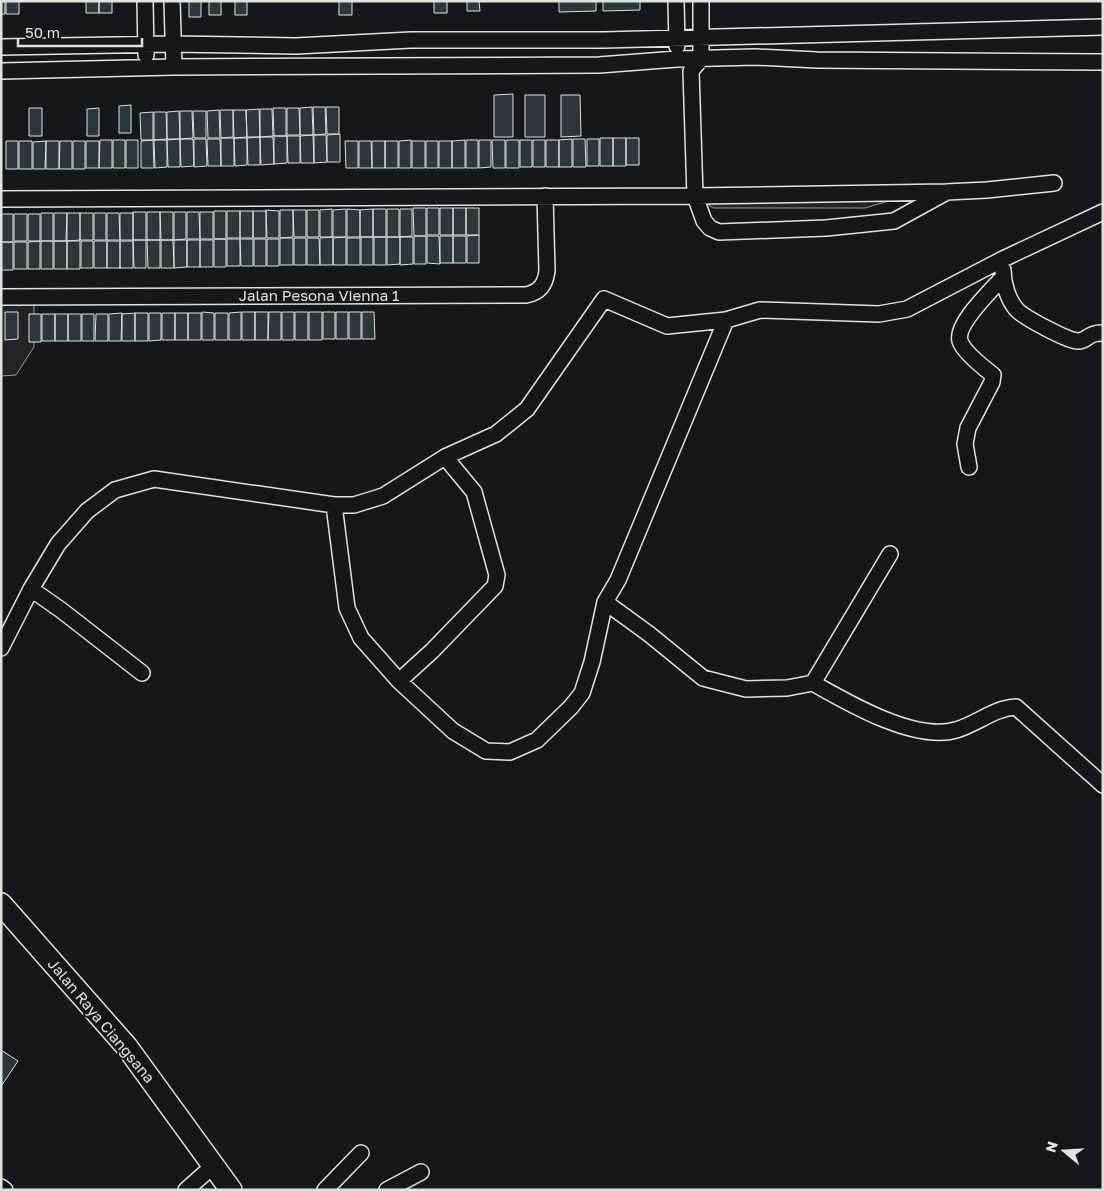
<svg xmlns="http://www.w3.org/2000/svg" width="1104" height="1191" font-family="'Golos Text',sans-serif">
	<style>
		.green { fill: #202428; stroke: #939e99 }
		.building { fill: #2c363c; stroke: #d8e6dc }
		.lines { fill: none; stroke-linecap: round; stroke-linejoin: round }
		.street-casing { stroke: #d8e6dc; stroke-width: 18 }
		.secondary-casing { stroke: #d8e6dc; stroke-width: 24 }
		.street { stroke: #14181c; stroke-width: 15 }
		.secondary { stroke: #14181c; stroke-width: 21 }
		.labels { text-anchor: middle; stroke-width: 4; stroke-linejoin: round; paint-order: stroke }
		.street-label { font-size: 15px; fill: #d8e6dc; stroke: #14181c }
	</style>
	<rect width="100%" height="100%" fill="#14181c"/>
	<path class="green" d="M902,197l-37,11h-152l-10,-7z
		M1,295h33v52l-18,28 -15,1z"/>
	<path class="building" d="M1,1h4v13h-4z
		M6,1h13v13h-13z
		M86,1h13v12h-13z
		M99,1h13v12h-13z
		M189,1h12v16h-12z
		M209,1h12v14h-12z
		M235,1h12v14h-12z
		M339,1h13v14h-13z
		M434,1h13v12h-13z
		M467,1h12l1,10h-13z
		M559,1h37v10l-37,1z
		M603,1h37v9l-37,1z
		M513,94v43h-19v-42z
		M525,95h20v42h-20z
		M561,95h19l1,41 -20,1z
		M131,105v28h-12v-27z
		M312,107l1,28h-13v-27z
		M313,107h12l1,27 -12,1z
		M326,107h13v27h-12z
		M29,108h13v28h-13z
		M99,108v28h-12v-27z
		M273,108h13v28h-12z
		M287,108h12l1,27h-13z
		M259,109l1,28h-13l-1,-27z
		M260,109h12l1,27 -13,1z
		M219,110l1,28h-12l-1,-27z
		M220,110h13v27l-12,1z
		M233,110h13l1,27 -13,1z
		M179,111l1,28h-13v-27z
		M180,111h12l1,27 -13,1z
		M193,111h13v27h-12z
		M153,112v28h-12l-1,-27z
		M154,112h12l1,27 -13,1z
		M340,134v28h-13v-27z
		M313,135l1,28h-13l-1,-27z
		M314,135h12l1,27 -13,1z
		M274,136h13v27l-13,1z
		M287,136h13v27h-12z
		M260,137v28h-12l-1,-27z
		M260,137h13l1,27 -13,1z
		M221,138h13v28h-13z
		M234,138h13v27l-12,1z
		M600,138h13v28h-13z
		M613,138h13v28h-13z
		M626,138h13v27h-13z
		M180,139h13l1,27 -13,1z
		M180,139v28h-12l-1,-27z
		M194,139h12l1,27 -13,1z
		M207,139h13l1,27h-13z
		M572,139v28h-13v-27z
		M573,139h12l1,28h-13z
		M587,139h12v27h-12z
		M100,140h12v28h-13z
		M113,140h12v28h-12z
		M126,140h12v28h-12z
		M153,140l1,28h-13v-27z
		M154,140h13v27l-12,1z
		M411,140v28h-12v-27z
		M465,140v28h-13v-27z
		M466,140h12v28h-12z
		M479,140h12v27l-12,1z
		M492,140h13v28h-12z
		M506,140h13v28h-13z
		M520,140h12v27h-12z
		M533,140h12v27h-12z
		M546,140h13v27h-13z
		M6,141h12v28h-12z
		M19,141h13v28h-13z
		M46,141h13v28h-13z
		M46,141l-1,28h-12v-27z
		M60,141h12v28h-13z
		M73,141h12v28h-12z
		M86,141h13v27h-13z
		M345,141h13v27h-12z
		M359,141h12l1,27h-13z
		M372,141h13v27h-13z
		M385,141h13v27h-13z
		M412,141h13v27h-13z
		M426,141h12v27h-12z
		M439,141h13v27h-13z
		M413,208h13v28h-12z
		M427,208h12v27h-12z
		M440,208h13v27h-13z
		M453,208h13v27h-13z
		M466,208h13v27h-13z
		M332,209v28h-12v-27z
		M346,209v28h-13v-27z
		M347,209l13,1v27h-13z
		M373,209h13v28h-13z
		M373,209v28h-13v-27z
		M387,209h12v28h-12z
		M400,209h12v27l-12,1z
		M266,210l13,1v27h-12z
		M280,210h13v27l-13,1z
		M293,210h13v27h-12z
		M307,210h12v27h-12z
		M214,211h12v28h-12z
		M227,211h13v27h-13z
		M240,211h13v27h-13z
		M253,211h13v27h-13z
		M133,212h13v28h-13z
		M147,212h13v28h-13z
		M160,212h13v28h-12z
		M174,212h12v27l-12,1z
		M187,212h12l1,27h-13z
		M200,212h13v27h-13z
		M41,213h12v28h-12z
		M54,213h13l-1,28h-12z
		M67,213h13v27l-13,1z
		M80,213h13v27h-13z
		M94,213h12v27h-12z
		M107,213h12l1,27h-13z
		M120,213h13v27h-13z
		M1,214h12v28h-12z
		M14,214h13v27h-13z
		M28,214h12v27h-12z
		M479,235v28h-12v-27z
		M414,236h12v28h-12z
		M427,236h12l1,28 -13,-1z
		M440,236h13v27h-13z
		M453,236h13v27h-13z
		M333,237v28h-13v-27z
		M346,237v28h-13v-27z
		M361,237h12v28h-12z
		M374,237h12v28h-12z
		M387,237h13v27l-13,1z
		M400,237h13v27l-13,1z
		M280,238h13v27h-13z
		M294,238h12v27h-12z
		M307,238h12l1,27h-13z
		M347,238h13v27h-13z
		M214,239h12v28h-12z
		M227,239h13v27h-13z
		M240,239h13v27h-12z
		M254,239h12v27h-12z
		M267,239h12v27h-12z
		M133,240h13v28h-12z
		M147,240h13v28h-12z
		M161,240h12l1,28h-13z
		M174,240h13v27l-13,1z
		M187,240h13v27h-13z
		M200,240h13v27h-13z
		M40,241v28h-12v-27z
		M41,241h12v28h-12z
		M54,241h13v28h-13z
		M67,241h13v28h-13z
		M81,241h12v27h-12z
		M94,241h13v27h-13z
		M107,241h13v27h-13z
		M120,241h13v27h-13z
		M1,242h12v28h-12z
		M14,242h13v27h-13z
		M5,312h13v27l-13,1z
		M202,312l12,1v27h-12z
		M241,312v28h-12v-27z
		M242,312h13v28h-13z
		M255,312h13v28h-13z
		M269,312h12v28h-13z
		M282,312h12v28h-12z
		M295,312h13v28h-13z
		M309,312h13v28h-13z
		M323,312h12v27h-12z
		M336,312h12v27h-12z
		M349,312h12v27h-12z
		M362,312h12l1,27h-13z
		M122,313l-1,28h-12v-27z
		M135,313h13v28h-13z
		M135,313v28h-13v-27z
		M149,313h12v27l-12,1z
		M162,313h13v27h-13z
		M175,313h13v27h-13z
		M188,313h13v27h-13z
		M215,313h13v27h-13z
		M29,314h12v28h-12z
		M42,314h13v27h-13z
		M55,314h13v27h-13z
		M68,314h13v27h-13z
		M82,314h12v27h-12z
		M96,314h12v27h-13z
		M1,1050l17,11 -16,24h-1z"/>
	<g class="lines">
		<g class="street-casing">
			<path id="street" d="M145,1l1,54
				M172,1l2,66
				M676,1l1,45
				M701,1v58l-10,12 4,125 9,25 6,7 9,4 107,-4 68,-7 51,-28
				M1,47l171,-3 124,2 115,-6h193l499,-13
				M1,71l173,-4 425,-2 78,-6 78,-2 62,3 286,2
				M1,199l694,-3 251,-4 41,-2 67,-7
				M1003,270c0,13 5,30 14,40 8,8 51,31 61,31 10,0 10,-9 25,-8
				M1,297l525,-2c14,-3 19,-10 21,-24l-2,-75
				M969,467l-4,-23 3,-16 24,-46 1,-7c-9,-7 -30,-24 -33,-34 -5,-17 32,-51 43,-64
				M334,505l13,103 14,30 38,43 54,50 33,20 24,1 27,-12 34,-33 11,-14 10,-31 13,-60 13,-22 108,-260
				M31,589l30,21 81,63
				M605,602l44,32 54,44 43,11 41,-1 26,-5 77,-129
				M1,648l30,-59 27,-45 29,-33 28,-21 39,-11 180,26h20l29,-9 62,-39 51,-23 31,-25 77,-110 63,27 59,-6 34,-10 119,4 28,-5 96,-50 100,-47
				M399,681l33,-30 63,-65 2,-11 -23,-83 -29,-35
				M813,683c35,20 102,59 143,47 21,-6 38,-22 60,-23l87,78
				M1,1187l4,3
				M186,1190l27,-24
				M325,1190l36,-37
				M387,1190l34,-18"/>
		</g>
		<g class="secondary-casing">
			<path id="secondary" d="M1,904l126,143 104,143"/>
		</g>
		<use href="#street" class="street"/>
		<use href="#secondary" class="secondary"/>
	</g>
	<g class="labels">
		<g class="street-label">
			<text x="319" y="301">Jalan Pesona Vienna 1</text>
			<text transform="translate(101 1021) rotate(50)" y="5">Jalan Raya Ciangsana</text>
		</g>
	</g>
	<rect width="1104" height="1191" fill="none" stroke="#d8e6dc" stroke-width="5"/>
	<g transform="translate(1064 1151) rotate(288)" stroke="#14181c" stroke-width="4" paint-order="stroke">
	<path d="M0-4L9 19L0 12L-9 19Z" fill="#d8e6dc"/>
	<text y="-8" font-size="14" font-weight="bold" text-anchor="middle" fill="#d8e6dc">N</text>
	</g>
	<path d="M18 38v8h124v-8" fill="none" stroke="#d8e6dc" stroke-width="2.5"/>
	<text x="25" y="38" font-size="15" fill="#d8e6dc" stroke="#14181c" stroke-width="4" paint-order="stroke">50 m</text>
</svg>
